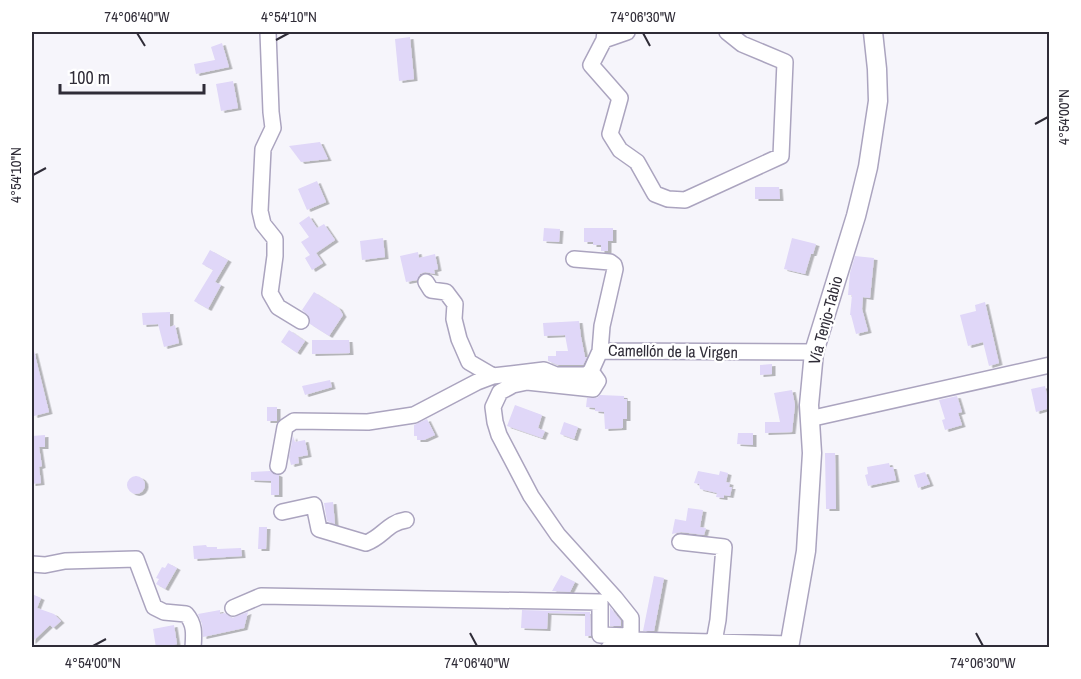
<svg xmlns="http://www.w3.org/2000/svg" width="1081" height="679" font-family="'Archivo Narrow',sans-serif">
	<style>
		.building { fill: #e0d7f8; filter: url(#shadow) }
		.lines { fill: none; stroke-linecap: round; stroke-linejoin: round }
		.minor-casing { stroke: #aba4bf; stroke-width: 18 }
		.major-casing { stroke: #aba4bf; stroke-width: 21 }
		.minor { stroke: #fff; stroke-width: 15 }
		.major { stroke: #fff; stroke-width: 18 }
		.ticks { fill: none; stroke: #2f2c37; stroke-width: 2 }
		.labels { text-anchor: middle; stroke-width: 4.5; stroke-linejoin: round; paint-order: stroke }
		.street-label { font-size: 16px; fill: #2f2c37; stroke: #fff }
		.neatline { fill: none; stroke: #2f2c37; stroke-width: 2 }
		.ticks-label { font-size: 15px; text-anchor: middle; fill: #2f2c37 }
	</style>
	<defs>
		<filter id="shadow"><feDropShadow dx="3.5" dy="2" stdDeviation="0" flood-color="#0004"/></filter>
	</defs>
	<rect width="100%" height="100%" fill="#f6f5fb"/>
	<path class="building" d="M410,37l4,42 -15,2 -4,-42z
		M222,43l7,24 -33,7 -2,-10 21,-4 -4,-13z
		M233,81l5,27 -17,3 -5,-27z
		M320,142l8,17 -27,3 -12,-16z
		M317,181l9,21 -19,8 -9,-21z
		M755,187h24l1,12h-25z
		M309,216l8,12 7,-4 11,16 -19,13 7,10 -11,7 -7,-12 5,-3 -9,-13 8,-5 -10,-14z
		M544,228l16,1 -1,13 -16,-1z
		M584,228h29v13h-5v10h-7v-6h-8v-3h-9z
		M383,238l2,19 -23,3 -2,-19z
		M792,238l24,6 -3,10h-2l-6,20 -21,-5z
		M210,250l18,10 -13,22 6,3 -13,24 -14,-8 19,-31 -11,-6z
		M418,252l1,6 16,-4 3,15 -4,1 1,4 -10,-2 -5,2 -3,6 -11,2 -6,-26z
		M855,256l19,2 -4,40 -7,-1 -1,12 6,22 -12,3 -5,-19h-1l2,-20h-4l2,-22z
		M314,292l25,16 4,7 -14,21 -19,-12 -1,-8 -7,-6z
		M985,302l14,61 -10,3 -6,-24 -15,4 -8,-31 16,-4 -1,-6z
		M170,312v15l5,-2 4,18 -15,4 -6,-23 -15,1 -1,-12z
		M579,321l2,16 4,20h2l-4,8h-25l-10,-4v-5h8v-5h12l-3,-16 -21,1 -1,-13z
		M289,330l16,11 -8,12 -16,-11z
		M312,340h37l1,13 -38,1z
		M34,351l15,61 -15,4 -2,-9v-55z
		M772,364v10l-12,1v-10z
		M330,380l2,7 -27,8 -3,-9z
		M1045,386l2,9 3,-1v14l-14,4 -5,-23z
		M792,390l3,15 -3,27 -27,1v-11h15l-6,-29z
		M600,395l24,1v3h3v20h-4v9l-18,1 -1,-17 -9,-1v-3l-9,-1 1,-9h10z
		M957,396l5,16 -4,1 4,12 -17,5 -3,-10 3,-1 -6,-19z
		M515,405l27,10 -4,13 7,3 -3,7 -35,-12z
		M267,407h10v14h-10z
		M427,419l8,16 -11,5h-7v-4h-3v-11z
		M564,422l14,5 -4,12 -14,-5z
		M738,433h15v12l-16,-1z
		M45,435v12h-6l3,19 -3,1 2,16 -9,1v-48z
		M293,436l2,6 10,-2 3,15 -10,2 1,6 -8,2 -2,-8z
		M825,453h10l1,56h-10z
		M889,463l1,4h3l3,13 -28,6 -3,-11 3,-1 -1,-7z
		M270,471l9,4v20h-8v-14l-20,-1v-8z
		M698,471l21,4 1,-4 8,2 -2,9 4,1 -1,4h3l-2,9 -6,-1v3l-8,-1 1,-4 -17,-4 -1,-5 -5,-1z
		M925,472l5,12 -12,4 -4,-13z
		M127 485a9 9 0 1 1 18 0a9 9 0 1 1-18 0Z
		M333,502l2,22 -8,-3 -3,-18z
		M688,508l15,2 -3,17 6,1 -2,7 -23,-3 -9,2 3,-15 11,2z
		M259,527h8l-1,22h-8z
		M206,545l1,2h10v2l24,-1 1,8 -48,3 -1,-13z
		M168,563l9,5 -12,21 -9,-5 3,-5 -3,-1 6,-11 3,1z
		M561,575l14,7 -5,10 -18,-1z
		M654,576l10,2 -10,53h-11z
		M32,594l9,4 -4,10 17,6 7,7 -8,7 -3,-3 -18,17z
		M610,607l11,14v5h-11z
		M220,610v4l5,-1 7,5 16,-6 -4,16 -41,9 -1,-13 -4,-10z
		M522,610l68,2 1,24h-6v-22l-37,-1 -1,16 -26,-1z
		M174,625l3,19 -11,4h-10l-3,-19z"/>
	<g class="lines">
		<g class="minor-casing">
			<path id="minor" d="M268,32l3,80 2,16 -10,21 -3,62 3,13 12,15v17l-5,37 8,14 23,14
				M605,32l-1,8 -13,25 29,33 -10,36 10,16 17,12 18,32 13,5 17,1 96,-44 4,-94 -43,-18 -15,-12
				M604,40l23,-8
				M426,282l5,8 15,2 9,12 -1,15 5,20 10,23 24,14
				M600,351l214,1
				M591,371l7,10 -5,8 -66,-7 -14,3 -13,7 -7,15 2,15 4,13 32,61 27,39 57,63 16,20v22
				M809,419l241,-54
				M278,466l7,-39 9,-6 74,1 46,-7 63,-33 16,-6 51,-6 12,5h30l5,-4 9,-20 2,-25 13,-57 -1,-4 -4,-3 -36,-3
				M282,512l32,-7 5,24 47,14c17,-6 21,-20 40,-23
				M680,542l44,5 -6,73 -4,22
				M32,564l13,1 20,-4 71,-2 18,48 10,5 22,2c9,10 8,20 7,34
				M233,608l28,-12 339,6v33l31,1
				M609,648l22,-8 159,4"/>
		</g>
		<g class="major-casing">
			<path id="major" d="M789,648l17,-97 6,-98 -3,-48 5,-53 42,-136 12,-49 10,-66 -1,-32 -4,-37"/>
		</g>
		<use href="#minor" class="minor"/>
		<use href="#major" class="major"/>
	</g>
	<path class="ticks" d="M137,33l8,13M643,33l7,13M276,40l13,-7M1035,124l13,-7M33,175l13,-7M470,633l7,13M976,633l7,13M93,646l13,-7"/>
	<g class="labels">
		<g class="street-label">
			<text transform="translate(825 320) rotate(-75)" y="6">Vía Tenjo-Tabio</text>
			<text transform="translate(673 351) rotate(1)" y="6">Camellón de la Virgen</text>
		</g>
	</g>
	<rect width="1081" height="679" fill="none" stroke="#ffffff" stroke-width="66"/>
	<path d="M60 84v9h144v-9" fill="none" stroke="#2f2c37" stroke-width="3"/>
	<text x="69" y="84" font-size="18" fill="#2f2c37" stroke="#ffffff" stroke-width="4.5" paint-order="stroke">100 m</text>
	<rect x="33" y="33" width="1015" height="613" class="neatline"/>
	<g class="ticks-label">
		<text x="137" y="22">74°06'40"W</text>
		<text x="289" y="22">4°54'10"N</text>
		<text x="643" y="22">74°06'30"W</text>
		<text transform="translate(1064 117) rotate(-90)" y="5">4°54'00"N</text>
		<text transform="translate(16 175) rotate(-90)" y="5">4°54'10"N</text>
		<text x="93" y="668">4°54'00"N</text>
		<text x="477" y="668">74°06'40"W</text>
		<text x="983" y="668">74°06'30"W</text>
	</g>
</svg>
